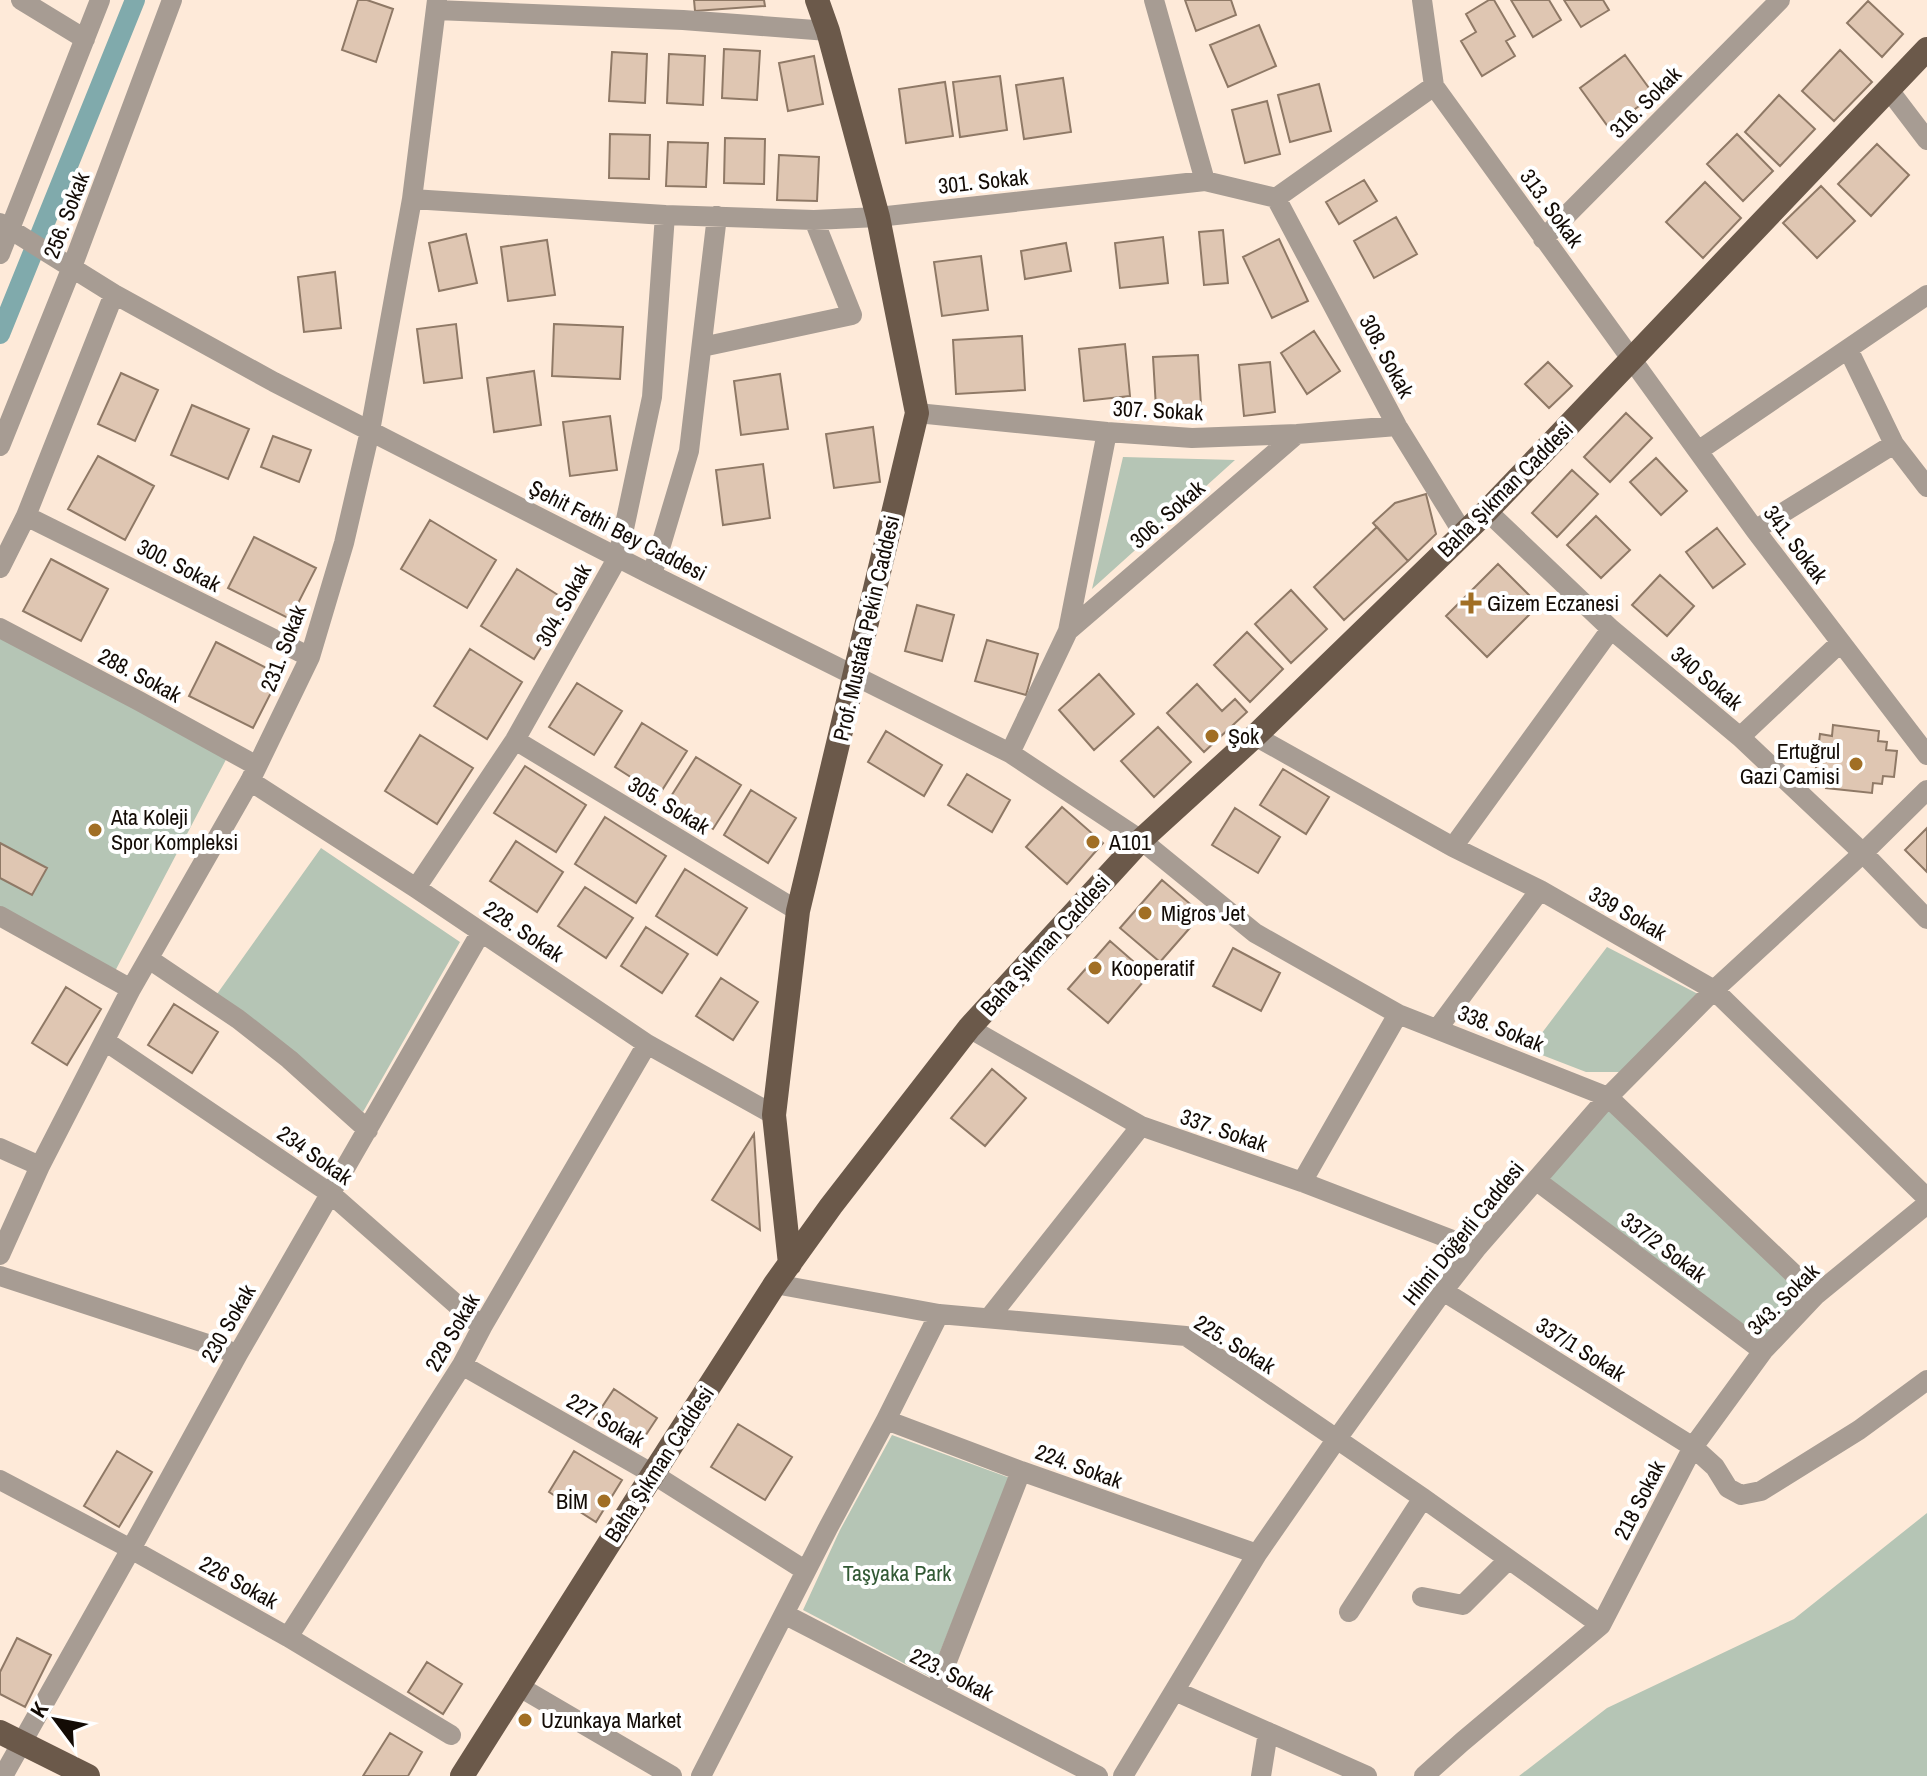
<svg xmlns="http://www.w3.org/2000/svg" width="1927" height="1776" font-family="'Archivo Narrow',sans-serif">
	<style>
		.green { fill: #b5c5b5 }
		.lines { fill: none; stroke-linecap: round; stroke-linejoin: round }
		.canal { stroke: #80aaac; stroke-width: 20 }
		.building { fill: #dfc6b2; stroke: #8f7966; stroke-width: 2 }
		.minor { stroke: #a79c93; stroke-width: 20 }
		.major { stroke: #6b594a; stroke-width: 24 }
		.poi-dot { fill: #a16f25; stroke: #fff; stroke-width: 3 }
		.labels { text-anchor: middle; stroke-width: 8; stroke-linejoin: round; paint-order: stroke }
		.street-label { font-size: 22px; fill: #130b05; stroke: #fff }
		.poi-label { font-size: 22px; fill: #130b05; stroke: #fff; text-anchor: start }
		.park-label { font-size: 22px; fill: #325934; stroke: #fff }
	</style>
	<rect width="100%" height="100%" fill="#feead9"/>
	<path class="green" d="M1123,457l112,3 -143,129z
		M0,635l230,117 -117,223 -113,-68z
		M321,848l139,94 -97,170 -146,-118z
		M1607,947l93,48 -78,77h-36l-57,-22z
		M1608,1097l208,198 -53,56 -226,-170z
		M892,1435l118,43 -80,199 -127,-67 37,-80z
		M1927,1513v263h-408l88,-68 187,-89z"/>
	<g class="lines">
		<path class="canal" d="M0,334l135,-334"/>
	</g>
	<path class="building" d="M358,0h9l26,9 -17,53 -34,-12z
		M694,0h70l1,6 -70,5z
		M1185,0h46l5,15 -40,16z
		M1489,0h5l21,36 -9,5 9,15 -33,20 -21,-35 15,-9 -10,-18z
		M1511,0h38l12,20 -28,17z
		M1564,0h39l6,10 -28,17z
		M1868,1l35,33 -21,23 -35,-34z
		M1259,25l17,41 -48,21 -18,-42z
		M724,49l36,2 -3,49 -35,-2z
		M1840,50l32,32 -38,39 -32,-30z
		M612,52l35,2 -2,49 -36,-2z
		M669,54l36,2 -2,49 -36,-2z
		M1625,55l29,40 -45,33 -29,-40z
		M814,56l9,48 -35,7 -9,-48z
		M1000,76l7,54 -47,7 -7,-55z
		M1063,78l8,54 -47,7 -8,-54z
		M945,82l8,54 -47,7 -7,-54z
		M1319,84l12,47 -41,11 -12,-47z
		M1779,95l36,34 -35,37 -35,-34z
		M1267,101l13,53 -35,9 -13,-53z
		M610,134l40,1 -1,44 -40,-1z
		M1737,134l36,37 -30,30 -36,-37z
		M725,138l40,1 -1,45 -40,-1z
		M668,142l40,1 -2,44 -40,-1z
		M1877,144l32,31 -38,41 -33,-32z
		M779,155l40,2 -2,44 -40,-1z
		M1364,180l13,21 -38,23 -13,-22z
		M1705,182l36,36 -38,40 -37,-36z
		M1821,186l34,35 -38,37 -34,-35z
		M1396,217l21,37 -43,24 -20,-37z
		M1223,230l5,53 -24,2 -5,-53z
		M466,234l11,49 -38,8 -10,-48z
		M1163,237l5,46 -48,5 -5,-45z
		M1279,239l29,62 -36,17 -29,-61z
		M547,240l8,55 -47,6 -7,-54z
		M1066,243l5,28 -46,8 -4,-28z
		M981,256l7,54 -46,6 -8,-54z
		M335,272l6,56 -37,4 -6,-55z
		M456,324l6,54 -38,5 -7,-54z
		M554,324l69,3 -3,52 -68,-3z
		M1314,331l26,40 -33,23 -26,-41z
		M1022,336l3,54 -69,4 -3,-54z
		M1125,344l5,52 -46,5 -5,-52z
		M1198,355l3,50 -45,3 -3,-51z
		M1270,362l5,50 -31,4 -5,-51z
		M1548,362l24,24 -23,22 -24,-24z
		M534,371l7,54 -47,7 -7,-54z
		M121,373l37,17 -23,51 -37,-17z
		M780,374l8,55 -47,6 -7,-54z
		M192,405l57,24 -21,50 -57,-24z
		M1626,413l26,25 -42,44 -26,-25z
		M610,416l7,54 -47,6 -7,-54z
		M873,427l7,55 -46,6 -8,-54z
		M273,436l38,14 -12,32 -38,-15z
		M98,456l56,30 -29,54 -57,-31z
		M1656,458l31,33 -26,24 -31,-33z
		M763,464l7,54 -47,7 -7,-55z
		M1572,470l26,24 -41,43 -25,-24z
		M1426,494l10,40 -28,27 -35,-38 22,-20z
		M1596,516l34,34 -29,28 -34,-33z
		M430,520l66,40 -29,48 -66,-39z
		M1377,527l31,34 -64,59 -30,-33z
		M1717,528l28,36 -32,24 -27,-36z
		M254,537l62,31 -26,51 -62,-31z
		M51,559l57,30 -27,52 -58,-30z
		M1498,564l41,41 -52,52 -41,-41z
		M517,569l52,33 -35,57 -53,-33z
		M1660,575l34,31 -27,30 -35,-31z
		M1291,590l36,39 -36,34 -36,-39z
		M917,605l37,10 -12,46 -37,-10z
		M1247,632l36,37 -33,33 -36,-37z
		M987,640l51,14 -12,41 -51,-14z
		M216,642l64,33 -27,53 -64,-32z
		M470,649l52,33 -35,57 -53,-33z
		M1099,674l35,40 -40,36 -35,-40z
		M577,683l45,28 -28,44 -45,-28z
		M1197,684l25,27 13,-12 12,13 -43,40 -37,-39z
		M642,723l45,28 -28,44 -44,-28z
		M1833,725l46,6 -1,10 9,1 -1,8 11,1 -3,26 -11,-1 -1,8 -9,-1 -1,10 -46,-5 1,-10 -12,-2 5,-42 12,2z
		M1158,727l33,35 -37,35 -33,-36z
		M886,731l56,34 -18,31 -56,-34z
		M420,735l53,33 -36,56 -52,-33z
		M696,757l45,28 -28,44 -45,-28z
		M525,766l61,39 -30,47 -62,-39z
		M1283,769l46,28 -23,37 -46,-29z
		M967,774l43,26 -18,32 -44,-27z
		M751,790l45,28 -28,45 -44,-28z
		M1062,807l41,36 -36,41 -41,-37z
		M1235,808l45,29 -22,36 -46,-28z
		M605,817l61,39 -30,47 -61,-39z
		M1927,828v44l-22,-22z
		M516,841l47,31 -26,40 -47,-31z
		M0,843l47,25 -15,27 -32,-17z
		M685,869l62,39 -30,47 -61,-39z
		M1162,880l40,34 -42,48 -40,-34z
		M585,887l48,31 -27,40 -48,-32z
		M646,927l42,27 -26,39 -41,-27z
		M1110,941l39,34 -41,48 -40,-34z
		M1233,948l47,25 -19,38 -48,-25z
		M721,978l37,24 -25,38 -37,-24z
		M66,987l35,22 -34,56 -35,-22z
		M174,1004l44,28 -26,41 -44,-28z
		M992,1069l34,29 -41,48 -34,-28z
		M754,1134l6,96 -48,-30z
		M614,1389l43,29 -19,29 -44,-28z
		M738,1424l54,33 -27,43 -54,-33z
		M117,1451l35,21 -33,55 -35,-21z
		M574,1451l48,29 -26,42 -47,-30z
		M17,1638l34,17 -26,52 -25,-13v-22z
		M427,1662l35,22 -19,30 -35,-22z
		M390,1733l32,19 -14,24h-45z"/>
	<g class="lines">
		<path class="minor" d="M21,0l64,39
			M1154,0l51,181
			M1422,0l12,86 321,444 172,225
			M436,10l247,10 145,11
			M1889,90l38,50
			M1276,198l121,228 66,107
			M412,199l253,16 149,5 64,-3 327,-36 71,17 158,-112
			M0,223l114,71 160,88 378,193 358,178 131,87 114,93 143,81 210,83 208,198
			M1543,239l237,-239
			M0,254l100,-254
			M702,347l150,-32 -38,-95
			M1848,349l46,95 33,43
			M917,413l190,19 85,6 105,-4 100,-8
			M0,446l72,-179 100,-267
			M1698,451l229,-156
			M1487,511l124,118 129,108 123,116 64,66
			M26,516l284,141
			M1755,530l139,-86
			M0,568l26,-52 88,-222
			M652,575l37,-124 28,-235
			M0,628l139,73 118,65
			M1068,631l229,-197
			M1255,736l198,111 87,43 174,100 213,208
			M1740,737l100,-94
			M515,740l283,171
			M1010,753l58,-122 39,-199
			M250,781l166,107 231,156 127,71
			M1453,847l158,-218
			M416,888l99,-148 103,-183 34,-160 13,-182
			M0,916l131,73
			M149,959l89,60 51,40 79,71
			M969,1028l172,98 161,56 174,67
			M1438,1028l102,-138
			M105,1041l226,153 151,133
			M0,1148l40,18
			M1537,1181l226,170
			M1302,1182l96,-168
			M0,1255l40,-89 91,-177 119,-208 60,-124 34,-114 26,-112 42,-232 25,-199
			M0,1276l238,78
			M775,1284l164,30 247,22 237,162 178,127
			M1443,1291l250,156 70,-96 53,-56 111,-91
			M989,1318l152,-192
			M462,1365l191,109 153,97
			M886,1420l135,51 236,83
			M0,1480l131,69 157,88 163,98
			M1422,1597l41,8 45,-45
			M1349,1612l74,-114
			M784,1614l314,162
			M288,1637l174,-272 20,-38 165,-283
			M518,1686l154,90
			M1175,1691l192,85
			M935,1692l86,-221
			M3,1776l128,-227 107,-195 243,-422
			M701,1776l127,-248 58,-108 53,-106
			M1123,1776l134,-222 79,-114 107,-149 33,-42 132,-152 106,-107 149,-137 64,-63
			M1261,1776l7,-44
			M1424,1776l38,-34 139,-117 92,-178 22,20 13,21 13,7 20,-4 98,-61 68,-50"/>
		<path class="major" d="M790,1264l-16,-149 24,-204 119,-498 -39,-196 -50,-186 -11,-31
			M0,1732l88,44
			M462,1776l191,-302 122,-190 56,-78 138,-178 172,-188 114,-104 232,-225 440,-462"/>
	</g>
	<g class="poi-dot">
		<path d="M1467 591h8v8h8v8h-8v8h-8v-8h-8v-8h8z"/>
		<circle cx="1212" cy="736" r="8"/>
		<circle cx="1856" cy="764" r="8"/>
		<circle cx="95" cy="830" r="8"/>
		<circle cx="1093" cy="842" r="8"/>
		<circle cx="1145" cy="913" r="8"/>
		<circle cx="1095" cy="968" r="8"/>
		<circle cx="604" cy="1501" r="8"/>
		<circle cx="525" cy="1720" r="8"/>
	</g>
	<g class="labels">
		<g class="street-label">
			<text transform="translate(1645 102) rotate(-45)" y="8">316. Sokak</text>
			<text transform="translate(983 181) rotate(-6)" y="8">301. Sokak</text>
			<text transform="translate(1552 208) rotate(54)" y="8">313. Sokak</text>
			<text transform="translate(66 215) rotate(-69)" y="8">256. Sokak</text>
			<text transform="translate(1387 356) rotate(62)" y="8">308. Sokak</text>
			<text transform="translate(1158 410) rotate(3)" y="8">307. Sokak</text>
			<text transform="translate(1505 489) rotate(-45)" y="8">Baha Şıkman Caddesi</text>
			<text transform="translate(1167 514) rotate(-41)" y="8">306. Sokak</text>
			<text transform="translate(618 530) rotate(27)" y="8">Şehit Fethi Bey Caddesi</text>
			<text transform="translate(1796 544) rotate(53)" y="8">341. Sokak</text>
			<text transform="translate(179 565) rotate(27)" y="8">300. Sokak</text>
			<text transform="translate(563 605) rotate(-61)" y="8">304. Sokak</text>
			<text transform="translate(866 628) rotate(-77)" y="8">Prof. Mustafa Pekin Caddesi</text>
			<text transform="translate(283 648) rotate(-69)" y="8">231. Sokak</text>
			<text transform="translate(140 675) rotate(28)" y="8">288. Sokak</text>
			<text transform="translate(1707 678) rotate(40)" y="8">340 Sokak</text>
			<text transform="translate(669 805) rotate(31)" y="8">305. Sokak</text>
			<text transform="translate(1628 913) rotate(30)" y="8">339 Sokak</text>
			<text transform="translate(524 931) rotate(34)" y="8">228. Sokak</text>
			<text transform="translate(1045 945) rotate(-48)" y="8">Baha Şıkman Caddesi</text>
			<text transform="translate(1501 1028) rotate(22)" y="8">338. Sokak</text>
			<text transform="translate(1224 1130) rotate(19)" y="8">337. Sokak</text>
			<text transform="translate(315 1155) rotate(35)" y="8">234 Sokak</text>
			<text transform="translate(1463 1233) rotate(-51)" y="8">Hilmi Döğerli Caddesi</text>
			<text transform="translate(1664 1247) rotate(37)" y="8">337/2 Sokak</text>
			<text transform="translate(1783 1299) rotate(-45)" y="8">343. Sokak</text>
			<text transform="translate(228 1323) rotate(-60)" y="8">230 Sokak</text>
			<text transform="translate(452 1332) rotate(-60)" y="8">229 Sokak</text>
			<text transform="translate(1235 1344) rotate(32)" y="8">225. Sokak</text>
			<text transform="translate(1581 1349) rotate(32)" y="8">337/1 Sokak</text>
			<text transform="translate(606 1420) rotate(30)" y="8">227 Sokak</text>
			<text transform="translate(659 1464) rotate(-57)" y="8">Baha Şıkman Caddesi</text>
			<text transform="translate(1079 1466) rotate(20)" y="8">224. Sokak</text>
			<text transform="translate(1639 1500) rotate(-63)" y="8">218 Sokak</text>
			<text transform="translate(239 1582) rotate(29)" y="8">226 Sokak</text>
			<text transform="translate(952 1674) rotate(27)" y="8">223. Sokak</text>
		</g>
		<g class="poi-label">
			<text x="1487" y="611">Gizem Eczanesi</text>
			<text x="1228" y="744">Şok</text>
			<text x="1840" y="759" text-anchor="end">Ertuğrul<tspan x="1840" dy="25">Gazi Camisi</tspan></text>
			<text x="111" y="825">Ata Koleji<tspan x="111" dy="25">Spor Kompleksi</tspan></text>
			<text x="1109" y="850">A101</text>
			<text x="1161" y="921">Migros Jet</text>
			<text x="1111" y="976">Kooperatif</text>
			<text x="588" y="1509" text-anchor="end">BİM</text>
			<text x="541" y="1728">Uzunkaya Market</text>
		</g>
		<g class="park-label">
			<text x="897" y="1581">Taşyaka Park</text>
		</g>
	</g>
	<g transform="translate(56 1720) rotate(302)" stroke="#ffffff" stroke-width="6" paint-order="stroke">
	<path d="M0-6L14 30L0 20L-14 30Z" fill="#130b05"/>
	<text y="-12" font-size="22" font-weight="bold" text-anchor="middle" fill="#130b05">K</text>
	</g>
</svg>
